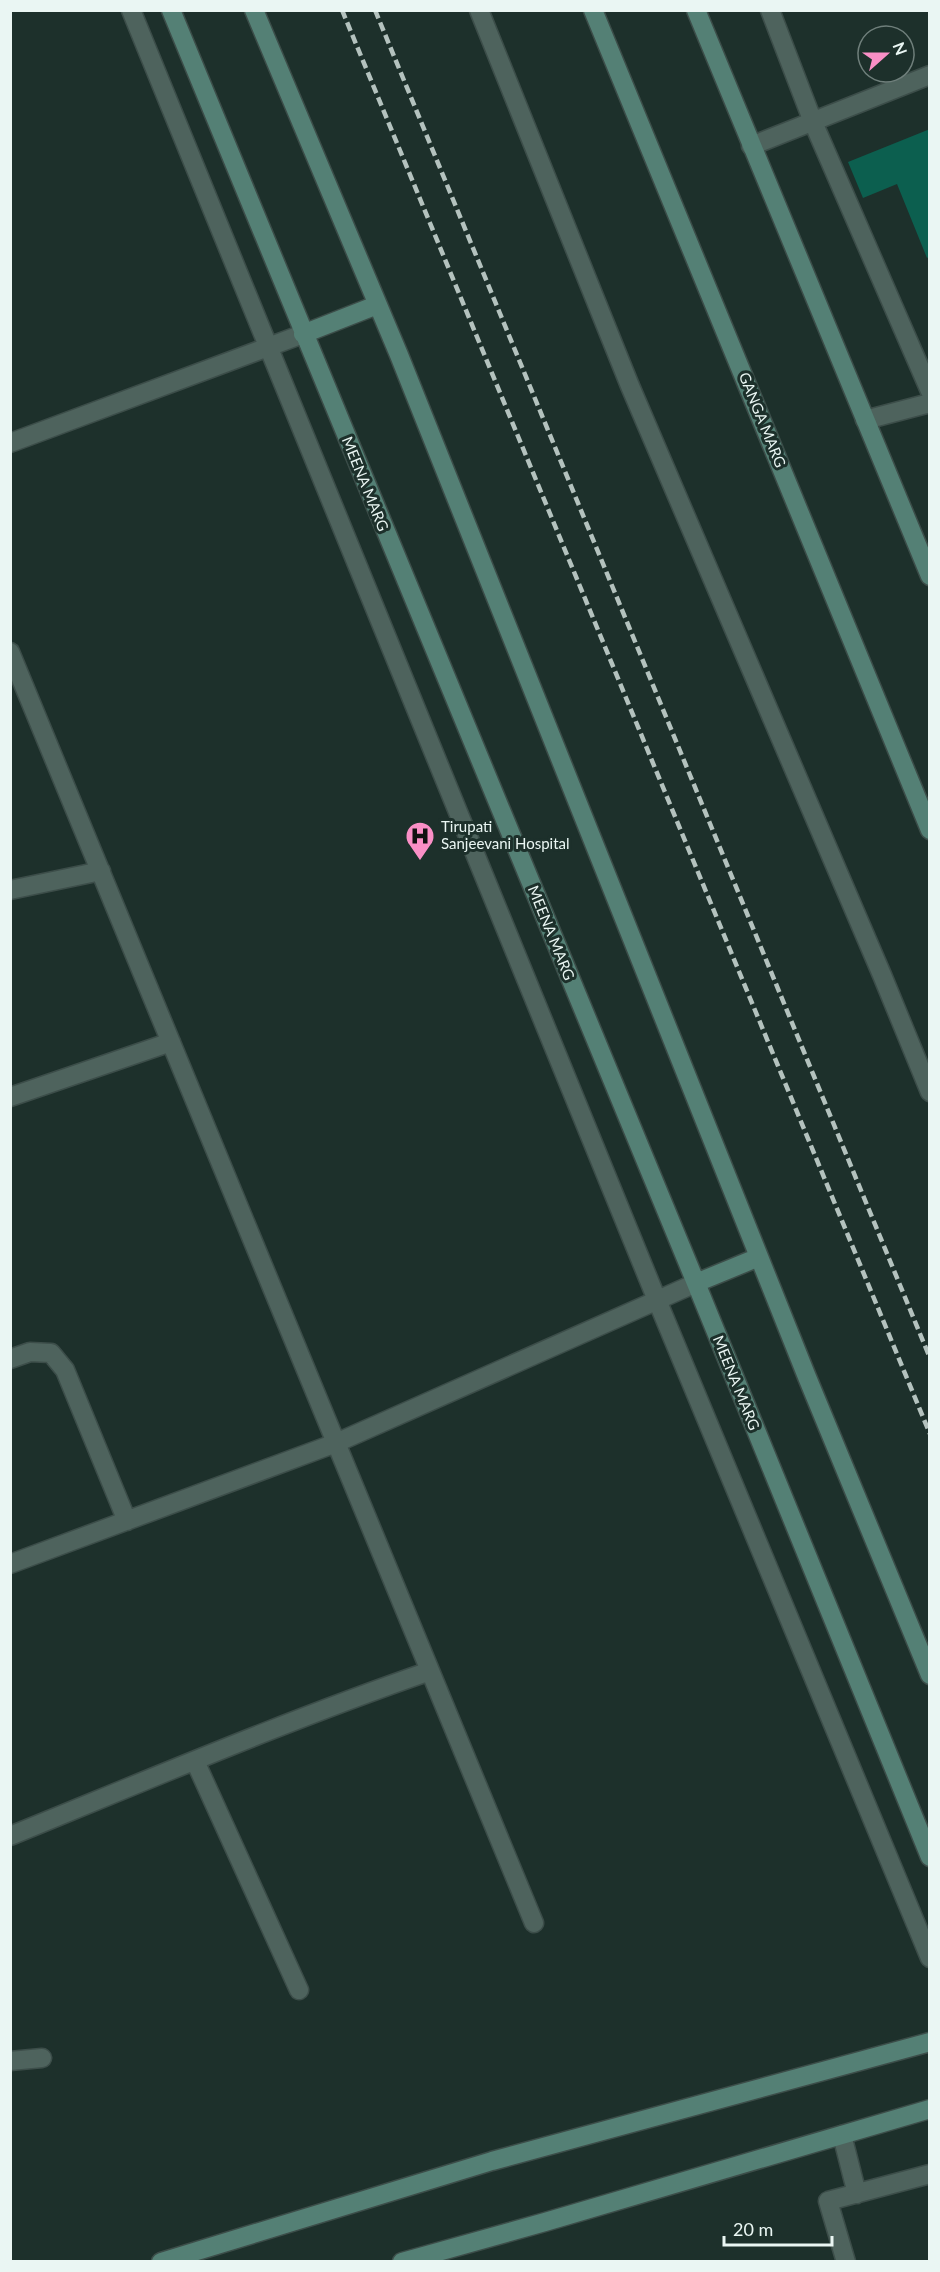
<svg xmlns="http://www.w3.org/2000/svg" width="940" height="2272" font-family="Lato,sans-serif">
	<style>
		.building { fill: #0c5f4f }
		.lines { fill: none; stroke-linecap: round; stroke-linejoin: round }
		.lane-casing { stroke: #3c4d49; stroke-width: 21 }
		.street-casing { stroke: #3c4d49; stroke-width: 21 }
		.secondary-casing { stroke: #3c4d49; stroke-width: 21 }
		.lane { stroke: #4e635d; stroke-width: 18 }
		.street { stroke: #4e635d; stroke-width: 18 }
		.secondary { stroke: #548075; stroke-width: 18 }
		.rail { stroke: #b4c2be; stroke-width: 4.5; stroke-dasharray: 9 4.5; stroke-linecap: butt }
		.labels { text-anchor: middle; stroke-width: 6; stroke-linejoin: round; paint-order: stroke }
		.street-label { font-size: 15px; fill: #eaf6f3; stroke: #1d302b }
		.poi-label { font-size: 15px; fill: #eaf6f3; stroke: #1d302b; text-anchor: start }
	</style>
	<rect width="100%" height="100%" fill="#1d302b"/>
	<path class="building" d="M930,129v127l-3,2 -30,-74 -34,14 -15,-36z"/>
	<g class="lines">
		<g class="lane-casing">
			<path id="lane" d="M842,2135l15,59
				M846,2262l-18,-61 102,-27"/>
		</g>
		<g class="street-casing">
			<path id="street" d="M131,10l526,1290 273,658
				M479,10l151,376 252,589 48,117
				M770,10l43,112 117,269
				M751,146l179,-71
				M865,420l65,-17
				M10,443l293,-109
				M10,652l524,1271
				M10,890l91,-19
				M10,1097l161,-55
				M10,1359l20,-7 21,1 14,17 62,151
				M10,1564l326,-121 360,-160
				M195,1761l104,229
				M10,1836c140,-57 278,-116 420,-165
				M10,2061l32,-3"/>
		</g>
		<g class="secondary-casing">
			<path id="secondary" d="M171,10l525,1273 234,574
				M254,10l145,345 408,1022 123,298
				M593,10l337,820
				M696,10l234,566
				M303,334l74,-29
				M696,1283l63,-26
				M161,2262l331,-101 438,-119
				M402,2262l143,-40 385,-113"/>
		</g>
		<use href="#lane" class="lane"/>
		<use href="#street" class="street"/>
		<use href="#secondary" class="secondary"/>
		<path class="rail" d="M342,10l588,1424
			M375,10l555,1348"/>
	</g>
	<defs>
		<g id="hospital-pin" transform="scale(1.5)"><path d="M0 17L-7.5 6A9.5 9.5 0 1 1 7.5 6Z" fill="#fa8fc6" stroke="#1d302b"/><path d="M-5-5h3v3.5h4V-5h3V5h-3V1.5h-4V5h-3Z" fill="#111"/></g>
	</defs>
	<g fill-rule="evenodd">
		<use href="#hospital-pin" x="420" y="836"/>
	</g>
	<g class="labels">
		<g class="street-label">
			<text transform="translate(762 420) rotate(68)" y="5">GANGA MARG</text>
			<text transform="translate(365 484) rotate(68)" y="5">MEENA MARG</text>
			<text transform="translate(551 933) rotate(68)" y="5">MEENA MARG</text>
			<text transform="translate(736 1383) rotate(68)" y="5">MEENA MARG</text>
		</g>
		<g class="poi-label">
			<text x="441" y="832">Tirupati<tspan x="441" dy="17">Sanjeevani Hospital</tspan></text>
		</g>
	</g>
	<rect width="940" height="2272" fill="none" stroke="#eaf6f3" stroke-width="24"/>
	<g transform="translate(886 54) rotate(69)"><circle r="28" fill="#1d302b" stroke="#6f7f7b" stroke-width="1.5"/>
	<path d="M0-4.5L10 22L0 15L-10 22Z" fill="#fa8fc6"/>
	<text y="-9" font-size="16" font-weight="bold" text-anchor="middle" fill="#eaf6f3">N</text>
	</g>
	<path d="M724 2236v9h108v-9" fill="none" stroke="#eaf6f3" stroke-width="3"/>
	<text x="733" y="2236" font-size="18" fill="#eaf6f3" stroke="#1d302b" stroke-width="4.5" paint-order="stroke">20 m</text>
</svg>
